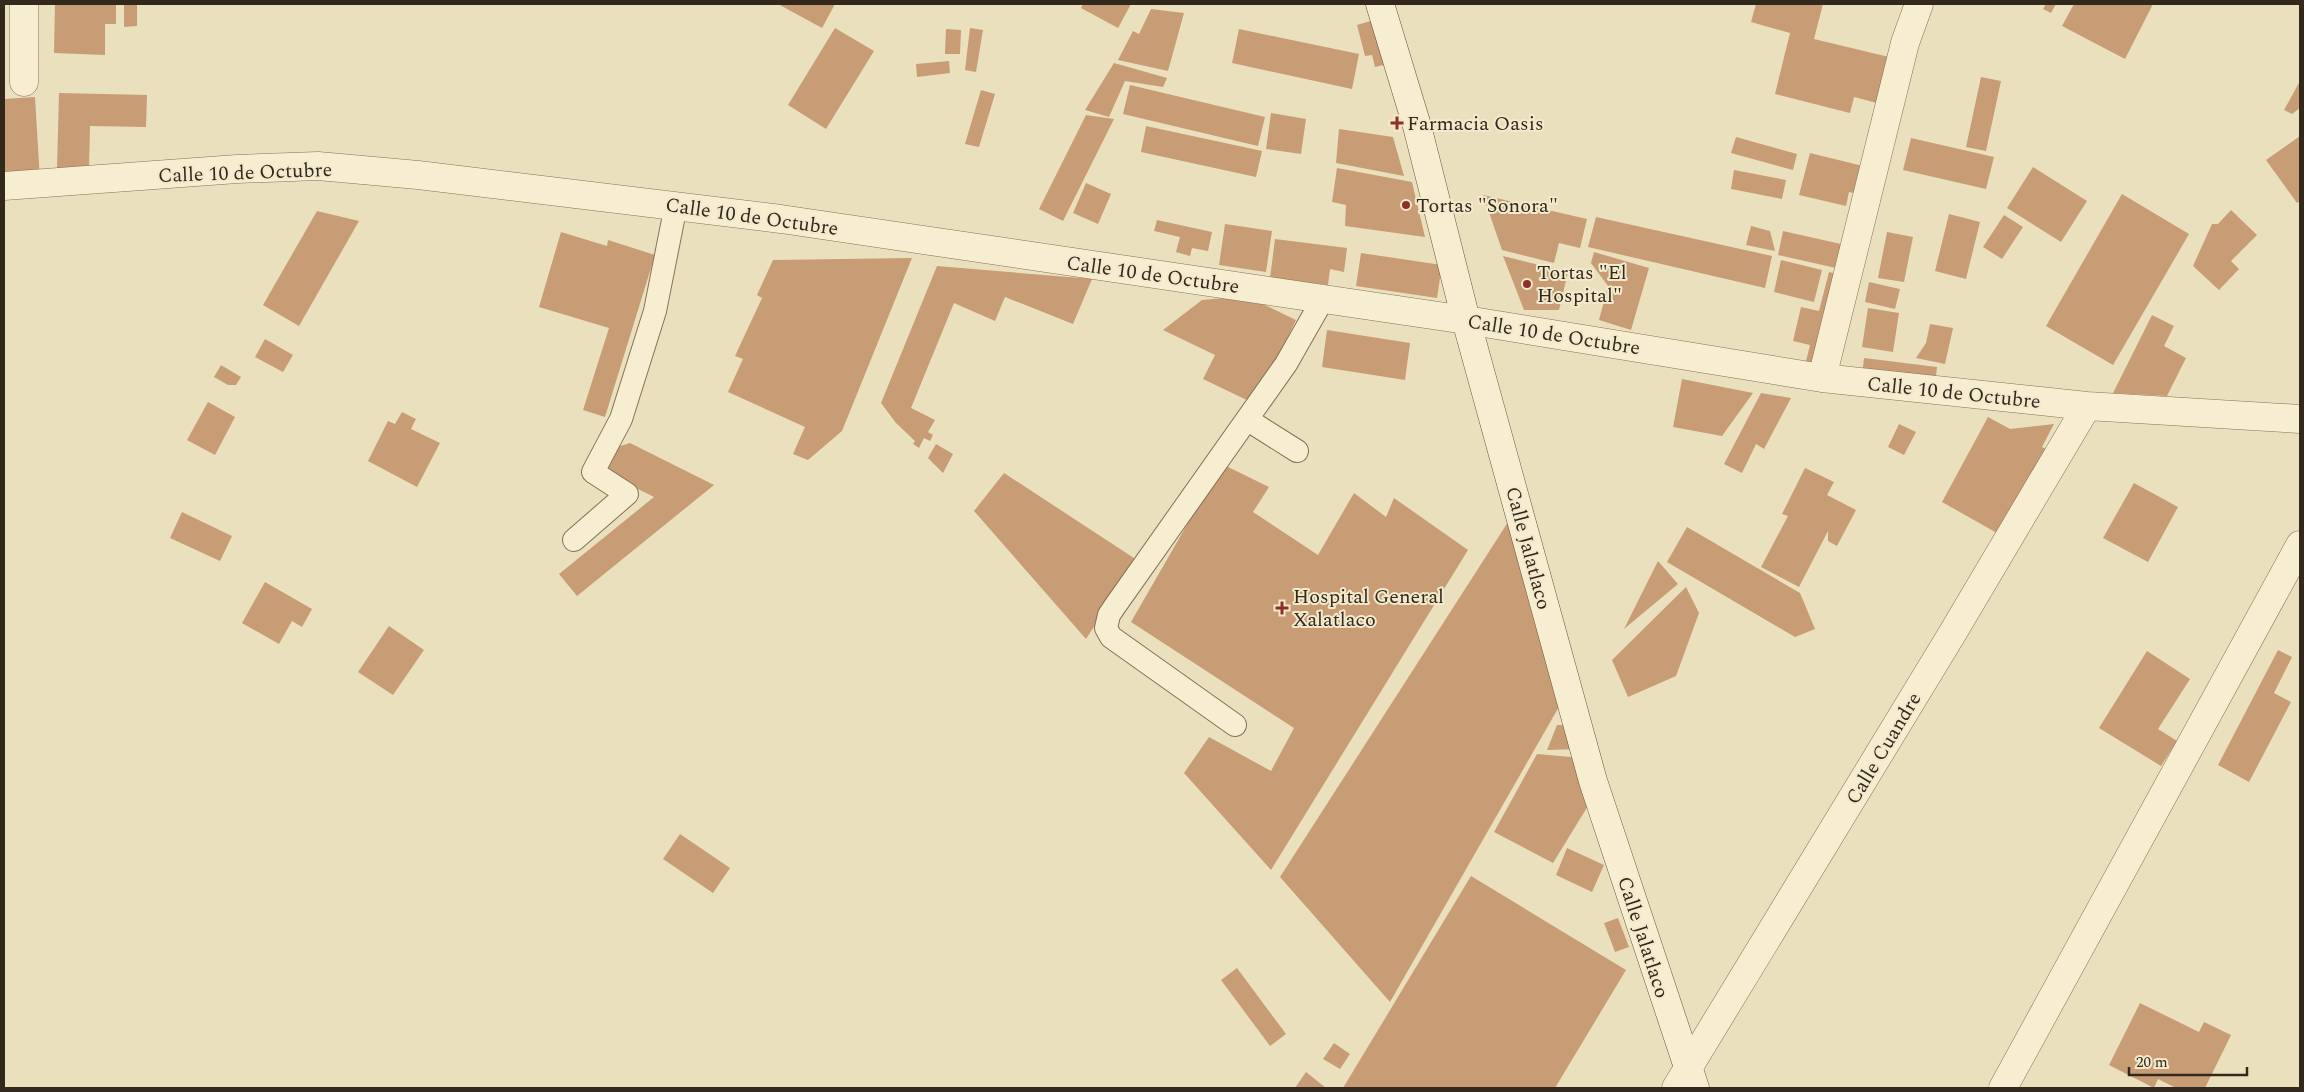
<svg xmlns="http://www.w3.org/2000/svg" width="2304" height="1092" font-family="Spectral,serif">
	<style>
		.building { fill: #c89c75 }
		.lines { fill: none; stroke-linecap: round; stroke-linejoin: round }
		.service-casing { stroke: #837158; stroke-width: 24 }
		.minor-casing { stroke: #837158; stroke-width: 29 }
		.secondary-casing { stroke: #64523b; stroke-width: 29 }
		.service { stroke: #f7edd1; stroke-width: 22 }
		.minor { stroke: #f7edd1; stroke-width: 28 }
		.secondary { stroke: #f7edd1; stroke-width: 28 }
		.poi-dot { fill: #8f2f2a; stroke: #f3eacd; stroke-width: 2 }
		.labels { text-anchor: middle; stroke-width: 4; stroke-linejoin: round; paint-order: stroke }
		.poi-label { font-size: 20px; fill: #33281c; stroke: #f3eacd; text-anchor: start }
		.street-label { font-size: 20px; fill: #33281c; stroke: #f3eacd }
	</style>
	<rect width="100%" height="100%" fill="#ebe0be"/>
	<path class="building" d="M55,4h61v20h-11v31l-51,-2z
		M124,4h13v22l-13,1z
		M778,4h57l-13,24z
		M1083,4h48l-13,24 -37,-20z
		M1756,4h67l-9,35 75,18 -12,46 -23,-6 -4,16 -75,-19 15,-61 -39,-11z
		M2046,4h10l-5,9 -8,-4z
		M2074,4h79l-28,55 -63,-33z
		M1151,9l33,4 -16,58 -50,-11 15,-29 6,3z
		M1377,19l11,45 -13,3 -3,-12 -7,1 -8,-31z
		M835,28l39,23 -48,78 -38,-24z
		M970,28l13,2 -7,42 -11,-2z
		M946,29l15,1 -1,24h-15z
		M1239,29l120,25 -7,35 -120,-26z
		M949,61l1,12 -33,4 -1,-13z
		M1114,63l53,15 -4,9 -38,-6 -16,36 -24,-7z
		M1981,77l20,4 -15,70 -20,-4z
		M2300,81v27l-8,6 -8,-4z
		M1130,85l135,32 -7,29 -135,-32z
		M981,90l14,4 -16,53 -14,-3z
		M59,93l88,2 -1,32 -56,-1 -1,43 -32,-1z
		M35,97l5,83 -36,2v-83z
		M1271,113l35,6 -5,35 -35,-5z
		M1086,115l28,4 -51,102 -24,-12z
		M1146,126l116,25 -6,26 -115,-25z
		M1339,129l54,8 11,39 -68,-13z
		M2300,136v65l-3,2 -31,-43z
		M1736,137l61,17 -4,16 -62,-17z
		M1911,138l83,19 -8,32 -83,-19z
		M1810,153l57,14 -6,28 -12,-3 -3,14 -47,-11z
		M2033,167l54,34 -26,41 -54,-34z
		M1337,168l75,14 13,55 -80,-11 1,-21 -14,-3z
		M1734,170l52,10 -4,19 -51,-10z
		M1086,183l25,11 -13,30 -25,-11z
		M2122,194l67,40 -76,131 -67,-39z
		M1483,195l104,24 -7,29 -21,-5 -5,20 -52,-13z
		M2231,210l26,25 -26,26 8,8 -20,21 -26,-24 19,-42h6z
		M317,211l42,10 -60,105 -36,-21z
		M1949,214l31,8 -14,57 -31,-8z
		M2004,215l19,12 -21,32 -19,-12z
		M1596,217l176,39 -7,32 -177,-41z
		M1157,220l55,12 -4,19 -16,-3 -2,8 -14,-4 4,-15 -26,-6z
		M1225,224l47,7 -6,41 -47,-7z
		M1751,226l19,5 5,20 -29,-6z
		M1783,231l58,13 -5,24 -58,-13z
		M561,232l46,14 1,-6 47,15 -50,162 -22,-7 26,-82 -70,-21z
		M1887,232l26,5 -9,45 -26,-4z
		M1275,239l72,9 -3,24 -14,-3 -2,16 -58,-7z
		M1594,252l55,16 -18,62 -32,-10 9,-34 -17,-23z
		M1361,253l81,12 -5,33 -81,-12z
		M1503,256l65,16 -9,38h-35z
		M912,258l-70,173 -34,29 -15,-6 12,-27 -77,-35 15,-33 -8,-3 27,-58 -5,-3 16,-35z
		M1781,260l41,10 -8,32 -40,-10z
		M937,266l155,13 -19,45 -68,-27 -10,24 -41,-18 -43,105 24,12 -7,12 5,3 -3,6 -6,-3 -5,10 -6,-4 2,-3 -19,-18 -15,-20z
		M1829,272l12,3 -23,94 -13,-4 5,-20 -17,-4 8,-34 18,4z
		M1869,282l31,7 -5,20 -30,-7z
		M1246,296l50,24 -41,84 -52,-25 12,-24 -52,-25 39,-30z
		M1868,308l31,5 -6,39 -31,-5z
		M2152,315l22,11 -10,20 22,12 -19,38 -54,-3z
		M1930,324l23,4 -8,36 -29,-6 10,-15z
		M1327,330l83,13 -5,37 -83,-13z
		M265,339l28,16 -10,17 -28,-15z
		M1864,358l73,9 -2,17 -73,-8z
		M221,365l20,12 -5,8h-8l-14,-8z
		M1682,379l71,14 -31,43 -49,-9z
		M1761,393l30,5 -27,51 -8,-5 -14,29 -18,-9z
		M208,402l27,15 -20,38 -28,-15z
		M402,412l14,7 -5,10 29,14 -23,44 -49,-26 20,-40 7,3z
		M1988,417l22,12 44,-5 -12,23 9,5 -47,85 -62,-35z
		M1899,424l17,8 -12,23 -16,-8z
		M630,443l84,42 -137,111 -18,-22 95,-77 -50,-25 13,-25z
		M936,444l17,10 -10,19 -15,-15z
		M1222,464l47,23 -16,25 65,43 36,-62 32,24 8,-19 74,52 -197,320 -87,-97 25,-36 62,34 23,-43 -163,-106z
		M1805,468l29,14 -7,13 29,15 -19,36 -9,-5v-10l-29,56 -38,-20 27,-51 -6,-2z
		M1004,473l133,87 -51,79 -112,-128z
		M2134,483l44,24 -30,55 -45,-24z
		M182,512l50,24 -12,25 -50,-23z
		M1510,519l54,179 -174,304 -110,-125z
		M1687,527l113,66 15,36 -20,8 -128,-75z
		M1658,561l20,23 -54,45z
		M265,582l47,27 -10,18 -10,-6 -13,23 -37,-21z
		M1686,587l13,26 -23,63 -48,21 -16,-37z
		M389,626l35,24 -31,45 -35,-23z
		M2278,650l14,7 -18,36 17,9 -42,80 -31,-17z
		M2147,651l43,28 -32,50 19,12 -16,25 -62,-38z
		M1557,725h16l7,24 -33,1z
		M1537,754l45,4 9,43 -38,62 -59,-31z
		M680,834l50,34 -17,25 -50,-34z
		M1567,848l37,17 -12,27 -36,-17z
		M1471,876l155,94 -71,118h-212z
		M1618,918l11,29 -14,5 -11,-29z
		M1237,968l49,66 -16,12 -49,-66z
		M2140,1003l59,29 5,-10 27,13 -26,53h-29l-18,-9 -4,9 -45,-23z
		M1334,1043l16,11 -10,15 -17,-10z
		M1306,1072l20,16h-31z"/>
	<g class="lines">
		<g class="service-casing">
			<path id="service" d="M1248,420l49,31
				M574,540l53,-46 -34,-22 28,-53 34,-108 21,-106
				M1235,725l-124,-88 -5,-9 3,-13 6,-9 171,-242 37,-65"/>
		</g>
		<g class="minor-casing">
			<path id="minor" d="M24,82v-78
				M4,186l233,-17 81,-3 100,9 363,44 685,101 356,58 265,28 213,13
				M1822,378l83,-335 14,-39
				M1676,1088l276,-454 135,-228
				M2003,1088l297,-543"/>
		</g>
		<g class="secondary-casing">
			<path id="secondary" d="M1380,4l37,122 49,194 127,461 102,307"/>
		</g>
		<use href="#service" class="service"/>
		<use href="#minor" class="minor"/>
		<use href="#secondary" class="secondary"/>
	</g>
	<g class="poi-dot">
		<path d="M1394.5 115.5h5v5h5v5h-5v5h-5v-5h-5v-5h5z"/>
		<circle cx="1406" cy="205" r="5"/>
		<circle cx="1527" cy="284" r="5"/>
		<path d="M1279.5 600.5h5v5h5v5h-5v5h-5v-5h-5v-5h5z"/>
	</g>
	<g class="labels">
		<g class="poi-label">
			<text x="1407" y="130">Farmacia Oasis</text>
			<text x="1416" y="212">Tortas "Sonora"</text>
			<text x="1537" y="279">Tortas "El<tspan x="1537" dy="23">Hospital"</tspan></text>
			<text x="1293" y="603">Hospital General<tspan x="1293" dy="23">Xalatlaco</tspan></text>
		</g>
		<g class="street-label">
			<text transform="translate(245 172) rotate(-2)" y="7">Calle 10 de Octubre</text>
			<text transform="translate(752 216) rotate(8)" y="7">Calle 10 de Octubre</text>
			<text transform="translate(1153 274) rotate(8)" y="7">Calle 10 de Octubre</text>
			<text transform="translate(1554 334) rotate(9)" y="7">Calle 10 de Octubre</text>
			<text transform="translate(1954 392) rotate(6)" y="7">Calle 10 de Octubre</text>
			<text transform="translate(1529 548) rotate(75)" y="7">Calle Jalatlaco</text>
			<text transform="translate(1883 748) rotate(-59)" y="7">Calle Cuandre</text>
			<text transform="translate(1644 937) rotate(72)" y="7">Calle Jalatlaco</text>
		</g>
	</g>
	<rect width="2304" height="1092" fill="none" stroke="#33281c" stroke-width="10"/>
	<path d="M2129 1067v8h118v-8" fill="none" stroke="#33281c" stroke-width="2.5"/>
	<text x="2136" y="1067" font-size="15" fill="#33281c" stroke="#f3eacd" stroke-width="4" paint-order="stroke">20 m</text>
</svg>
